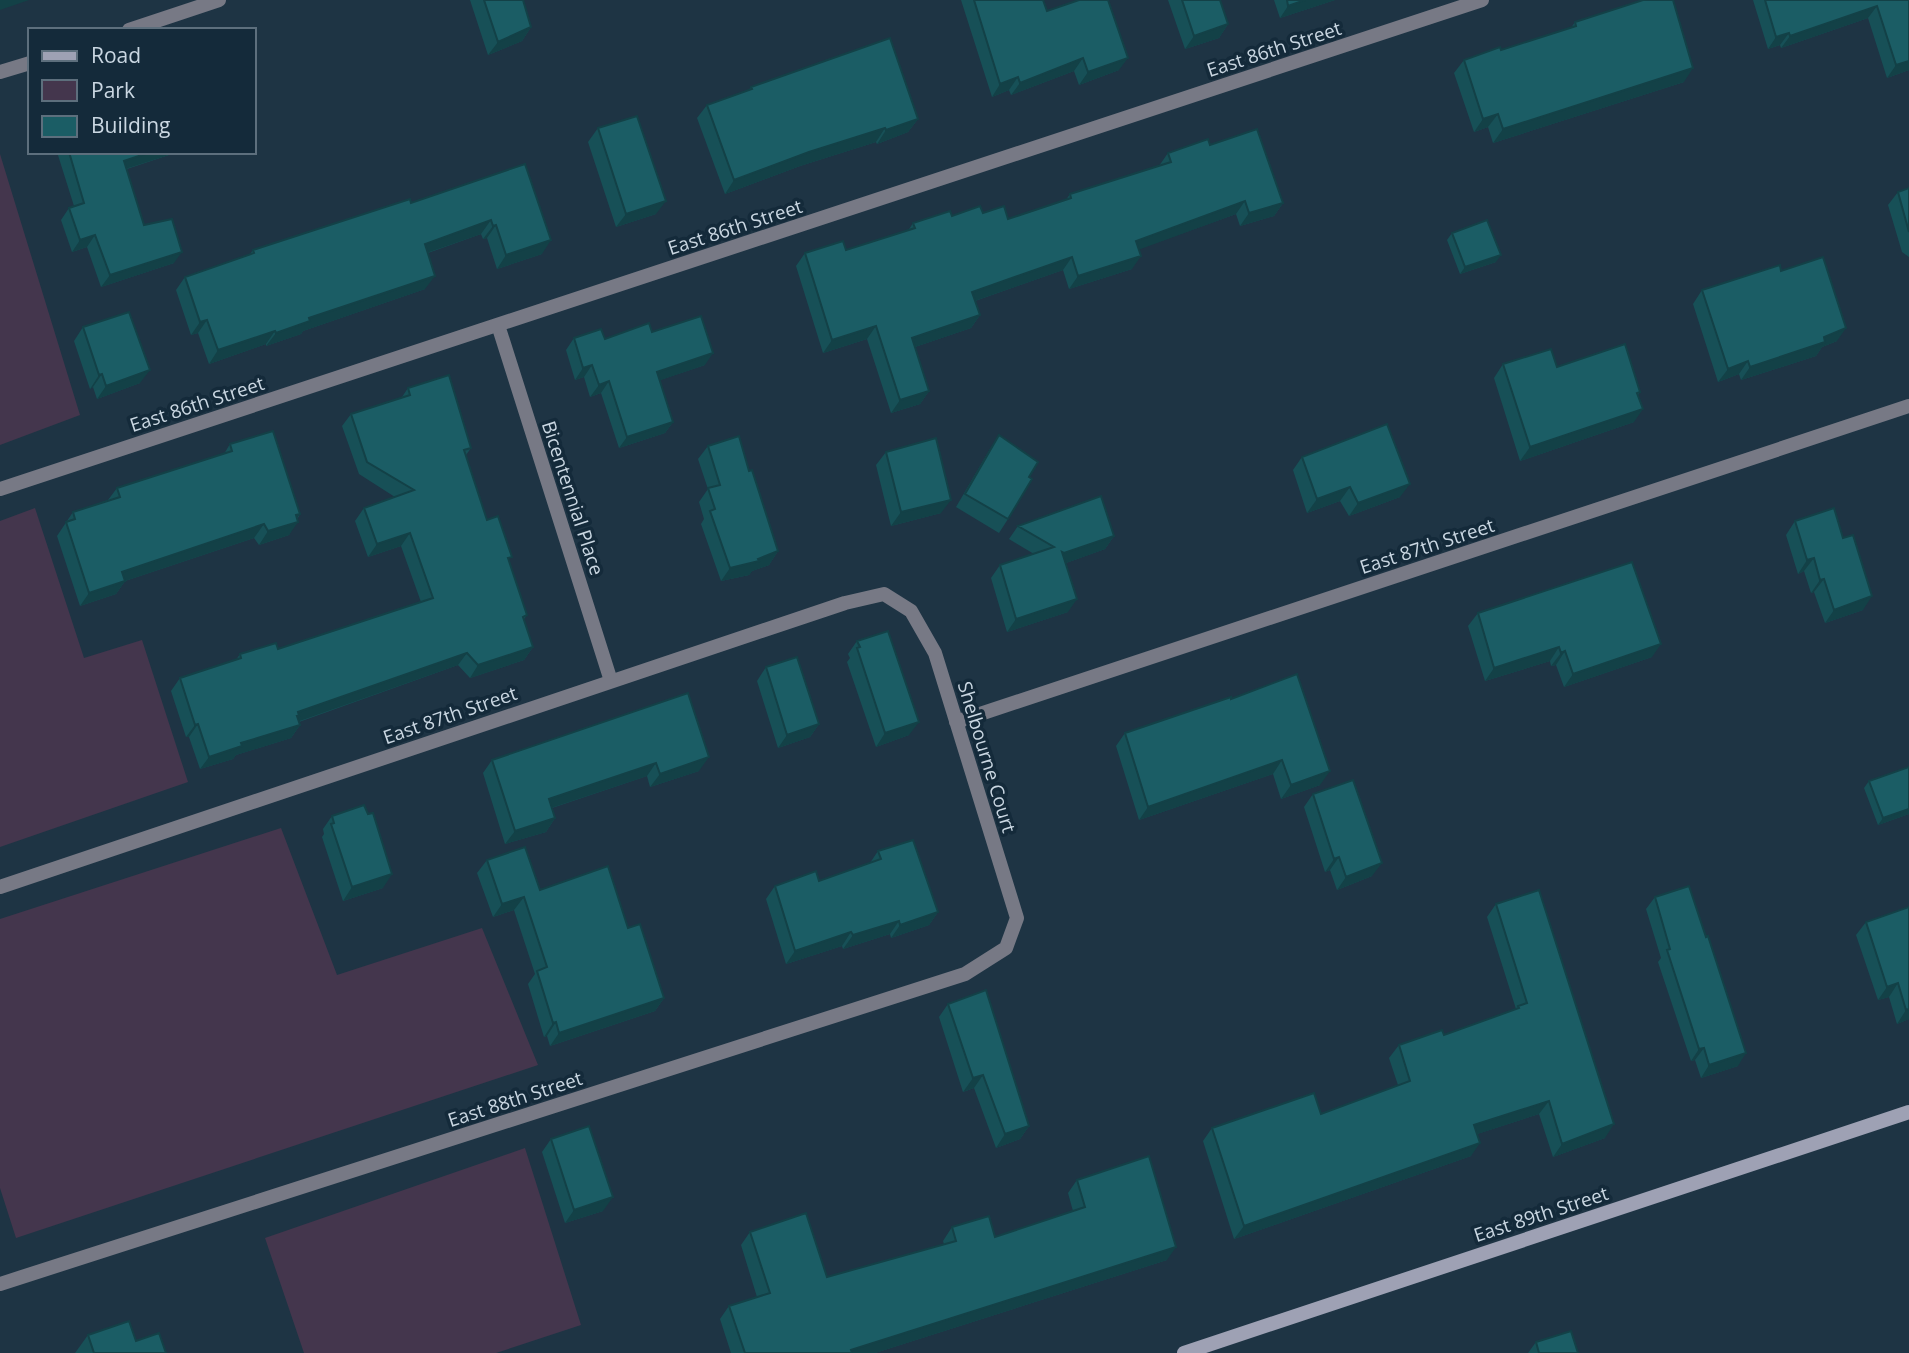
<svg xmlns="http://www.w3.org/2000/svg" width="1909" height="1353" font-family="'Open Sans',sans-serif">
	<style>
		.green { fill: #44364d }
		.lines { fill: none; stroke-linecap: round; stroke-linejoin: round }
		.street { stroke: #777985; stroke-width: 14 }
		.secondary { stroke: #9ea1b4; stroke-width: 14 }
		.wall { fill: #175057 }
		.shaded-wall { fill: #134147 }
		.building { fill: #1b5d65; stroke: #134147; stroke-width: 2 }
		.labels { text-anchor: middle; stroke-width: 7; stroke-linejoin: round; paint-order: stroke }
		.street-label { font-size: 19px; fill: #cad7e2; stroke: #142a3a }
	</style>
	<rect width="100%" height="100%" fill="#1e3444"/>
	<path class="green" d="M0,154l80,261 -80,30z
		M35,508l49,150 58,-18 46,142 -188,65v-326z
		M281,828l56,147 145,-47 56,137 -522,173 -16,-50v-269z
		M525,1148l56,177 -85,28h-192l-39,-115z"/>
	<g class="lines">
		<path class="street" d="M129,30l90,-30
			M0,72l30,-9
			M498,325l113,356
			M0,489l1482,-489
			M956,722l953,-316
			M0,887l845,-284 39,-9 27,17 24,42 82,265 -11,30 -41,26 -965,310"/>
		<path class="secondary" d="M1184,1353l725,-241"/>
	</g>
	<path class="wall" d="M470,0h53l8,27 -9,14 -34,14z
		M961,0h82l4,11 72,59 -40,15 -5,-14 -63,24 -2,-5 -17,7z
		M1168,0h52l8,24 -9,14 -34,11z
		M1274,0h61l-55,18z
		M1753,0h156v70l-22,8 -19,-60 -87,30 -1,-3 -12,4z
		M1575,22l109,60 -191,61 -5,-16 -14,5 -20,-59 10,-13 37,-10 70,-22z
		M751,87l167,32 -10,13 -31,12 -1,-2 -76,24 -75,28 -28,-76 10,-13 41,-14z
		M598,128l58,86 -40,13 -28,-85z
		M1210,145l73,58 -9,13 -34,10 -4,-12 -97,35 -7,20 -63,20 -6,-19 -88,31 5,14 -9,13 -56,19 14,44 -9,13 -29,9 -24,-74 -44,14 -27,-87 9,-13 41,-3 62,-19 5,-8 39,-7 31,-3 25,6 58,-19 4,-6 89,-28 9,-13z
		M57,152h121l-51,17 17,56 30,38 -73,24 -14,-40 -15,5 -11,-32 8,-12 5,-2z
		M525,164l17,90 -45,15 -10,-31 -4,1 -2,-5 -53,19 -3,36 -122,42 -2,3 -35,12v-2l-57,20 -11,-31 -7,2 -15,-45 9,-13 65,-23 3,-4 158,-47z
		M1909,188v69l-7,-5 -14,-47 10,-13z
		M1452,233l44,29 -36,12 -13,-34z
		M1781,271l56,70 -15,6 -6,9 -75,24 -2,-6 -21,8 -25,-78 9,-14z
		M83,327l57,56 -43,16 -4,-12 -3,2 -16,-48z
		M652,332l53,33 -45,15 13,42 -8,11 -46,15 -18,-55 -11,4 -6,-20 -9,3 -9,-30 8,-12 31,1z
		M1503,364l54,3 83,25 -2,3 -4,27 -114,39 -26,-83z
		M408,388l63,60 -5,7 21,65 22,41 18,54 -3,4 9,28 -9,13 -54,18 -12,-13 -159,57 1,3 -9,13 -55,17 -3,4 -33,10 -11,-32h-3l-15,-46 9,-13 56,-18 4,-6 38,-5 143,-47 -20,-56 -33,11 -13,-36 9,-13 31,-11 -36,-23 -17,-48 9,-12 51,-17z
		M999,435l30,42 -21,42 -9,14 -43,-26 34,-58z
		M230,444l70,70 -11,21 -30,10 -5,-7 -129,43 -9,13 -36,12 -23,-70 16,-24 35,-12 9,-12 107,-34z
		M708,446l41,25 29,80 -9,14 -17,6 -3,4 -28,6 -20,-57 3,-5 -5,-17 9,-13 -10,-30z
		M886,452l55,61 -50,13 -15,-61z
		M1302,457l98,40 -51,19 -9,-15 -33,12 -14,-43z
		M1795,521l68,89 -38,13 -11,-31 -3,1 -7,-22 -6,3 -12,-39z
		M1018,526l96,10 -9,13 -39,14 2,49 -61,20 -16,-54 9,-13 34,-11 -25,-15z
		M1478,613l174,44 -88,30 -8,-22 -5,1 -1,-5 -65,20 -17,-55z
		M857,641l52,94 -33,12 -29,-85 3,-4 -2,-4z
		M766,667l53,57 -9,13 -32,11 -21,-67z
		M688,693l11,78 -49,16 -3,-11 -95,32 3,10 -9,14 -41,12 -22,-71 9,-13z
		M1231,699l89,86 -39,14 -8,-25 -134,46 -23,-74 9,-13z
		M1909,767v47l-31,11 -14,-37 5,-7z
		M1313,794l59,82 -35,14 -7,-20 -5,2 -21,-65z
		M332,816l51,72 -40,13 -21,-64 2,-3 -1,-5z
		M878,851l60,61 -9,13 -38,13 -1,-4 -47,15 -1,-3 -56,18 -20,-65 9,-13 44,-5 51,-18z
		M487,860l53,30 88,38 36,70 -9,13 -105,35 -3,-10 -3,1 -16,-53 7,-10 -21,-64 -21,7 -16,-44z
		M1655,897l83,169 -37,12 -6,-18 -4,1 -33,-99 3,-4 -15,-49z
		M1496,904l109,234 -52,19 -14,-43 -62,20 -6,22 -237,83 -31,-98 9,-13 109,-14 77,-29 -9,-27 10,-13 45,-10 72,-26 -29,-92z
		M1909,907v112l-12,5 -8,-27 -11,3 -22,-65 10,-13z
		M948,1004l81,122 -9,13 -24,9 -22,-60 -11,4 -24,-75z
		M551,1139l52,72 -38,12 -23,-71z
		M1077,1180l90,80 -292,93h-144l-11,-34 9,-13 28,-9 -16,-52 9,-13 77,45 117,-33 -1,-3 9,-14 43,10 78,-26 -5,-18z
		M88,1335l48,6 30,12h-91z
		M1536,1342l42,11h-50z"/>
	<path class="shaded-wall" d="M0,0h29l-29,10z
		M1305,0h30l-55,18 8,-12z
		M1877,6l-9,12 -87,30 9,-12z
		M1228,24l-9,14 -34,11 9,-13z
		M531,27l-9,14 -34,14 10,-13z
		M1789,33l-9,12 -12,4 8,-12z
		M1083,58l-9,13 -63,24 9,-12z
		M1128,58l-9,12 -40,15 9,-13z
		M1909,61v9l-22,8 9,-13z
		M1693,68l-9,14 -191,61 10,-14z
		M1018,77l-9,13 -17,7 8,-13z
		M1498,114l-10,13 -14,5 9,-13z
		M918,119l-10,13 -31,12 9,-14z
		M885,128l-9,14 -76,24 -75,28 9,-14 75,-28z
		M151,152h27l-62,20 8,-11z
		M666,201l-10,13 -40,13 10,-13z
		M1245,201l-9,13 -109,40 9,-13z
		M1283,203l-9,13 -34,10 9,-13z
		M491,220l-10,14 -66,23 10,-13z
		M496,225l-9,13 -4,1 10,-13z
		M95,235l-8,12 -15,5 8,-12z
		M551,240l-9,14 -45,15 9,-14z
		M182,252l-8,11 -73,24 9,-12z
		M1501,255l-5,7 -36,12 5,-7z
		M1141,256l-9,13 -63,20 9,-13z
		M1072,257l-9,13 -100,35 9,-13z
		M435,276l-10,13 -122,42 -2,3 -35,12 10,-13 33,-15z
		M980,315l-9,13 -68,23 9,-13z
		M207,320l-9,13 -7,2 9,-13z
		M876,326l-9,13 -44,14 9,-13z
		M1846,328l-9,13 -15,6 -6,9 -75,24 9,-13z
		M275,331l-9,13 -57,20 9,-14z
		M713,353l-8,12 -56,19 8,-12z
		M1748,361l-9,13 -21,8 10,-13z
		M592,365l-8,12 -9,3 8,-12z
		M150,370l-10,13 -43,16 9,-13z
		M102,374l-9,13 -3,2 9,-14z
		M609,381l-8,12 -11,4 9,-12z
		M929,391l-9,13 -29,9 9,-13z
		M1643,409l-9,13 -114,39 10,-14z
		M673,422l-8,11 -46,15 8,-11z
		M1410,484l-10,13 -51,19 9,-13z
		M1350,487l-10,14 -33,12 10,-14z
		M951,500l-10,13 -50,13 10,-14z
		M300,514l-7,9 5,-1 -9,13 -30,10 9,-14z
		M264,524l-10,14 -129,43 -9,13 -36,12 9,-13 33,-21z
		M410,533l-9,13 -33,11 9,-13z
		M1114,536l-9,13 -50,18 9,-14z
		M778,551l-9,14 -17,6 -3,4 -28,6 9,-13z
		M1814,558l-10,13 -6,3 9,-14z
		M1824,579l-10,13 -3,1 9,-13z
		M1872,596l-9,14 -38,13 9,-13z
		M1077,599l-9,13 -61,20 9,-13z
		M1661,644l-9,13 -88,30 9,-13z
		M533,647l-9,13 -54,18 8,-13z
		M1559,647l-9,14 -65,20 9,-13z
		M1565,651l-9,14 -5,1 10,-13z
		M467,653l-9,12 -164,58 6,2 -9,13 -55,17 -3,4 -33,10 9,-12 32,-14 57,-31z
		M919,722l-10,13 -33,12 9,-14z
		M198,724l-9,13h-3l9,-12z
		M819,724l-9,13 -32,11 9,-13z
		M709,757l-10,14 -49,16 10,-13z
		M1282,760l-9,14 -134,46 9,-13z
		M656,763l-9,13 -108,36 10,-13z
		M1330,771l-10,14 -39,14 10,-14z
		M1909,809v5l-31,11 5,-7z
		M555,818l-9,14 -41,12 10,-13z
		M1339,857l-9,13 -5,2 9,-13z
		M1382,863l-10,13 -35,14 9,-13z
		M392,874l-9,14 -40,13 9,-14z
		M524,897l-10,13 -21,7 9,-13z
		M938,912l-9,13 -38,13 9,-13z
		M899,921l-9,13 -47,15 10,-14z
		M851,932l-9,14 -56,18 9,-13z
		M1898,983l-9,14 -11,3 9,-13z
		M664,998l-9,13 -105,35 9,-13z
		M1909,1009v10l-12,5 9,-14z
		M556,1022l-9,14 -3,1 9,-14z
		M1704,1048l-9,12 -4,1 8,-12z
		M1746,1053l-8,13 -37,12 8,-13z
		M983,1075l-9,13 -11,4 10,-14z
		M1549,1101l-10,13 -74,24 9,-13z
		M1614,1124l-9,14 -52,19 9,-13z
		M1029,1126l-9,13 -24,9 9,-14z
		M1480,1143l-9,13 -237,83 10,-13z
		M613,1197l-10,14 -38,12 9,-13z
		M1176,1247l-9,13 -292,93h-26l2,-3z"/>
	<path class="building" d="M484,0h39l8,27 -33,15z
		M974,0h69l4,11 32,-11h29l20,58 -40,14 -5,-14 -63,25 -2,-6 -18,7z
		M1182,0h38l8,24 -34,12z
		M1287,0h18l-17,6z
		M1643,0h30l20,68 -190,61 -5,-15 -15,5 -19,-59 36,-13 1,3 75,-24 -1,-4z
		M1765,0h144v61l-13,4 -19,-59 -87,30 -1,-3 -13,4z
		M890,38l28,81 -32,11 -1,-2 -76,24 -75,28 -27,-75 45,-16 -1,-2z
		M637,116l29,85 -40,13 -28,-86z
		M1257,129l26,74 -34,10 -4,-12 -109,40 5,15 -63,20 -6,-19 -100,35 8,23 -68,23 17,53 -29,9 -24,-74 -44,14 -27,-87 38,-12 3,9 69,-22 -2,-5 37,-12 2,5 28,-10 3,7 21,-7 4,13 63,-21 -1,-4 101,-32 -3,-9 40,-14 2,6z
		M69,152h82l-27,9 20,64 28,-6 10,33 -72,23 -15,-40 -15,5 -11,-32 15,-5z
		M525,164l26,76 -45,15 -10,-30 -3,1 -2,-6 -66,24 10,32 -126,42 1,3 -34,12 -1,-2 -57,19 -11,-30 -7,2 -15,-45 69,-24 -1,-3 157,-51 1,4z
		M1909,188v44l-11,-40z
		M1487,220l14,35 -36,12 -13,-34z
		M1823,257l23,71 -22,9 1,5 -75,25 -2,-6 -20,8 -26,-79 78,-25 1,6z
		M129,312l21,58 -44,16 -4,-12 -3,1 -16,-48z
		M701,316l12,37 -56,19 16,50 -46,15 -18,-56 -10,4 -7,-20 -9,3 -9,-30 27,-9 4,10 44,-16 3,9z
		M1625,344l15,48 -3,1 6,16 -113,38 -27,-83 48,-15 6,18z
		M449,375l22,73 -7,2 23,70 11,-4 14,41 -4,1 19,57 -4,2 10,30 -55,18 -11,-12 -169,59 1,4h-2l3,9 -59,18 1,3 -33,11 -11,-33 -3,1 -15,-47 61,-20 -1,-4 36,-11 2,6 155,-51 -23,-65 -33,11 -13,-36 50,-18 -47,-28 -16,-48 59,-19 -2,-7z
		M1387,424l23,60 -52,19 -8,-16 -33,12 -15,-42z
		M273,431l27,83 -4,1 2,7 -30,9 -4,-7 -142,48 3,9 -36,12 -23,-71 9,-3 -2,-7 47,-15 -3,-9 115,-37 -2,-7z
		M999,435l39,27 -9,15 3,2 -24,40 -43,-25z
		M739,436l10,35 3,-1 26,81 -20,8 1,2 -29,7 -20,-57 5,-2 -7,-21 12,-3 -12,-39z
		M936,438l15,62 -50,12 -15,-60z
		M1101,496l13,40 -50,17 -2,-1 15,47 -61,20 -16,-54 54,-18 -36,-21z
		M1834,508l9,30 10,-3 19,61 -38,14 -10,-31 -4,1 -6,-22 -7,2 -12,-39z
		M1632,562l29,82 -88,30 -8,-23 -4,2 -2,-6 -65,21 -16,-55z
		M888,631l31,91 -34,11 -28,-85 3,-1 -3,-6z
		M797,657l22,67 -32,11 -21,-68z
		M1297,674l33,97 -39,14 -9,-25 -134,47 -23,-74 106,-36v2z
		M688,693l21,64 -49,17 -4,-11 -107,36 6,19 -40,13 -23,-71z
		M1909,767v42l-26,9 -14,-37z
		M1353,780l29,83 -36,14 -7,-20 -5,2 -21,-65z
		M364,805l4,9 5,-1 19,61 -40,13 -21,-63 3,-1 -2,-7z
		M913,840l25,72 -38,13 -1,-4 -46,14 -2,-3 -56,19 -20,-65 41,-15 3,10 62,-22 -3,-8z
		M525,847l15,43 68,-24 20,62 12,-4 24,74 -105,35 -3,-11 -3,1 -16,-52 10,-4 -23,-70 -22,7 -15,-44z
		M1689,886l17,51 2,-1 38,117 -37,12 -5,-17 -5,1 -32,-99 3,-1 -15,-52z
		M1539,890l75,234 -52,20 -13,-43 -75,24 6,18 -236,83 -32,-98 102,-35 7,21 89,-33 -11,-36 43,-15 2,5 75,-27 -1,-2 9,-3 -31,-99z
		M1909,907v102l-3,1 -8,-27 -11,4 -21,-65z
		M986,990l43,136 -24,8 -22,-59 -10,3 -25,-74z
		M589,1126l24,71 -39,13 -23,-71z
		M1149,1156l27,91 -325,103 1,3h-107l-16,-47 41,-13 -20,-61 56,-19 21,64 129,-36 -4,-14 37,-11 6,21 90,-30 -8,-27z
		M129,1321l7,20 23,-8 7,20h-72l-6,-18z
		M1571,1331l7,22h-39l-3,-11z"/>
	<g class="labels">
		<g class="street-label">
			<text transform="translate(1274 49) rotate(-18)" y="7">East 86th Street</text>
			<text transform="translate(735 227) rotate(-18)" y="7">East 86th Street</text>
			<text transform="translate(197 404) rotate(-18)" y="7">East 86th Street</text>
			<text transform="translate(573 498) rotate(72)" y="7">Bicentennial Place</text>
			<text transform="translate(1427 546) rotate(-18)" y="7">East 87th Street</text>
			<text transform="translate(450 715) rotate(-19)" y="7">East 87th Street</text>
			<text transform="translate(987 757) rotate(73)" y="7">Shelbourne Court</text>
			<text transform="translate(515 1099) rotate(-18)" y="7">East 88th Street</text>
			<text transform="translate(1541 1214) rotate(-18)" y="7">East 89th Street</text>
		</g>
	</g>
	<rect x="28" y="28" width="228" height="126" fill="#142a3a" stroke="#5d6f7d" stroke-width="2"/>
	<rect x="42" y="51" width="35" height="10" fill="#9ea1b4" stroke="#5d6f7d" stroke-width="2"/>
	<text x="91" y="63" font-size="21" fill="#cad7e2">Road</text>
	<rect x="42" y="80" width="35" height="21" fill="#44364d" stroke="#5d6f7d" stroke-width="2"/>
	<text x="91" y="98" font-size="21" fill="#cad7e2">Park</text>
	<rect x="42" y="116" width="35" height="21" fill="#1b5d65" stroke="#5d6f7d" stroke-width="2"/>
	<text x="91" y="133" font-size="21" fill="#cad7e2">Building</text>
</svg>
